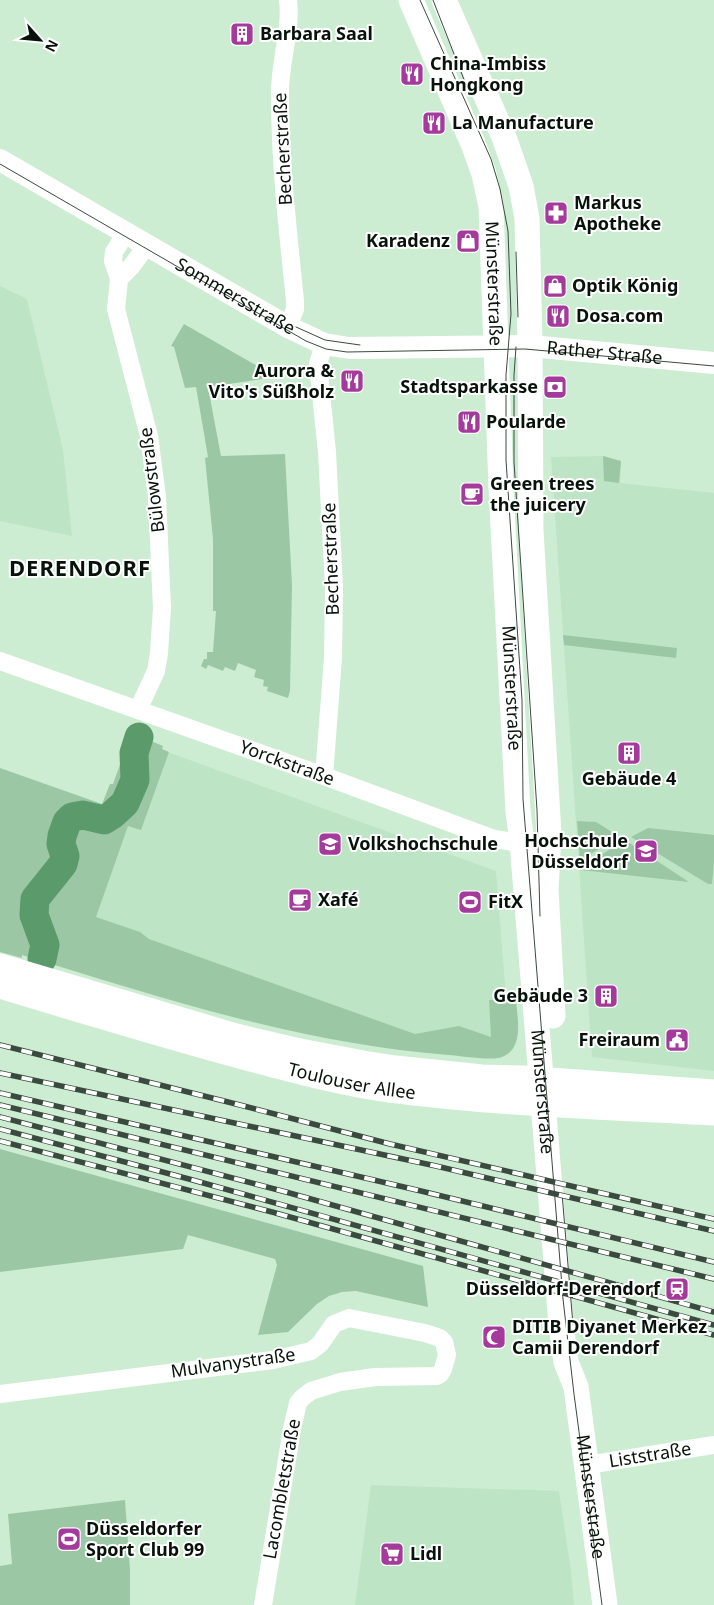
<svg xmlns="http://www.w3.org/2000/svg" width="714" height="1605" font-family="'Noto Sans',sans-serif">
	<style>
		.built { fill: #bde4c5 }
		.green { fill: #9bc7a5 }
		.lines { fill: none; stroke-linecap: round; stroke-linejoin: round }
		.river { stroke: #5b9a6b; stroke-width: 29 }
		.minor { stroke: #fff; stroke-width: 18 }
		.tertiary { stroke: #fff; stroke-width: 22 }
		.secondary { stroke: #fff; stroke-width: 25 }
		.tram { stroke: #3a4a3e; stroke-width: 1 }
		.rail-casing { stroke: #3a4a3e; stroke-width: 5.5 }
		.rail { stroke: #fff; stroke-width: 4; stroke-dasharray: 11; stroke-linecap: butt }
		.labels { text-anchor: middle; stroke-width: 4; stroke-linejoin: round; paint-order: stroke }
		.poi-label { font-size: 18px; font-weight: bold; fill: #07120a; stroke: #fff; text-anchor: start }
		.street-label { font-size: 18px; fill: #07120a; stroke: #fff }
		.district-label { font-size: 22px; font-weight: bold; letter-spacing: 1px; fill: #07120a; stroke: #fff }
	</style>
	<rect width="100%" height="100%" fill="#cdedd3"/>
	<path class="built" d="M0,286l27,13 36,151 9,86 -72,-15z
		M603,456l18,5 -1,22 94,10v578l-122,-14 -41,-600z
		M151,746l345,125 14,176 -124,-14 -295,-105z
		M371,1485l188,6 12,80 3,34h-219z"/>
	<path class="green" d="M184,324l89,51 -4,3 -61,9 13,69 64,-2 7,131 -2,106 -2,7 -21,-7 1,-4 -5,-1 1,-6 -10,-3 2,-7 -18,-7 -3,8 -10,-4 -2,4 -15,-6 -2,4 -5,-3 3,-7h3v-7h6l3,-41h-3v-72l-8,-81 3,-1 -12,-70 -11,1 -11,-41 -3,-1z
		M603,456l18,5 -2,22 -15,-2z
		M563,635l114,13 -1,10 -112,-13z
		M134,734l29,12 -1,3 7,3 -28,78 -13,-4 -32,91 44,15 9,7 266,95 44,-8 32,11 -2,-37 27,-1c1,19 9,49 -14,58 -10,4 -42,-1 -53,-2 -147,-11 -287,-57 -427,-100v3l-22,-6v-184l102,36 8,-20h3l15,-42 3,1z
		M577,821l19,1 24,15 -40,23z
		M648,828l66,7v27l-2,22h-4l-77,-47z
		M625,840l64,42 -108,-12 -1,-2z
		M0,1149l423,117 5,41 -72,-16 -14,1 -13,4 -12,8 -29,28 -30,3 19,-70 -2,-6 -87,-24 -5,14 -183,23z
		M125,1500l5,70v35h-130v-39l12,-2 -4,-50z"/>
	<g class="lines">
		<path class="river" d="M42,959l3,-14 -11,-30 1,-16 28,-35 2,-8 -4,-12 1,-8 5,-14 5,-5 11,-2 21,5 8,-5 13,-12 10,-23 -1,-27 5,-16"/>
		<path class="minor" d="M288,0c4,31 -9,63 -8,95 0,69 8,137 15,205v9l-7,18
			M126,233l-12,19 -1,9 6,18 -3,30 33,127 8,61 5,111 -3,45 -3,18 -18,39
			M119,279l12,-12 16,-22
			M324,344l-6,20 9,88 7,135 -1,71 -9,118
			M0,661l324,115 170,63 33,5 3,1 1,3
			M0,1394l273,-34 38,-9 9,-7 14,-20 15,-6 76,15 15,5 4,4 3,13 -4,14 -3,5 -3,2 -62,1 -35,5 -29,9 -9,7 -4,5 -6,26 -29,176
			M587,1465l127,-20"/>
		<path class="tertiary" id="s1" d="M0,160l288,167 36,17 25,4 181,-2 184,17"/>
		<g class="secondary">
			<path id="s2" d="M411,0l63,146 10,28 7,32 10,282 17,323 4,32 39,481 5,38 10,25 29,218"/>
			<path d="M444,0l60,137 17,49 6,32 3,124 1,189 18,303 -3,56 7,126"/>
			<path d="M0,966l236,70 59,14 68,13 32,5 87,9 41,1 191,14"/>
			<path id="s3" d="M0,986c86,26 171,52 258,75 43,11 87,23 132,29 108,14 216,17 324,23"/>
		</g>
		<path class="tram" d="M420,0l71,159 9,30 8,42 3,83 -5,61v85l16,240 1,99 40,500 11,95 28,211
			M433,0l37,95
			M0,164l306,177 20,8 21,3 178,-3 189,17
			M516,252l2,65
			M296,327l29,13 35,5
			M516,347l-2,28v87l23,348 3,106
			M562,1193l11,132"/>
		<g class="rail-casing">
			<path id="rail" d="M0,1045l236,59 154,40 324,75
				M0,1073l436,93 278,65
				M0,1093l421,98 293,71
				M0,1105l714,174
				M0,1117l286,75 428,120
				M0,1129l189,50 525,146
				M0,1141l272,71 442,123"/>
		</g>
		<use href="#rail" class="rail"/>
	</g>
	<defs>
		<g id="building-square" transform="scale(1.25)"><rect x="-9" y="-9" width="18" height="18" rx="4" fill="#a43a9b" stroke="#fff"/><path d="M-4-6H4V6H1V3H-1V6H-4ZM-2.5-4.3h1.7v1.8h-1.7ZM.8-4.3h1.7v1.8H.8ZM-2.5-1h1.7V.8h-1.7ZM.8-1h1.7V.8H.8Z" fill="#fff"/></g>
		<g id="restaurant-square" transform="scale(1.25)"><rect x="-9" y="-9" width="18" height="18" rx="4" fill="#a43a9b" stroke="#fff"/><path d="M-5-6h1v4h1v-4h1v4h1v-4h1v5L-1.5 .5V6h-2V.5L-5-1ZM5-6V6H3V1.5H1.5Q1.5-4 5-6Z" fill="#fff"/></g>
		<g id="pharmacy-square" transform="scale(1.25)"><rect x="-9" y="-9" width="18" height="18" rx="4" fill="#a43a9b" stroke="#fff"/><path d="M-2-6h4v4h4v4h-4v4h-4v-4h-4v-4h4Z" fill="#fff"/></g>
		<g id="shop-square" transform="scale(1.25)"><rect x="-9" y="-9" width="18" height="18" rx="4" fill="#a43a9b" stroke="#fff"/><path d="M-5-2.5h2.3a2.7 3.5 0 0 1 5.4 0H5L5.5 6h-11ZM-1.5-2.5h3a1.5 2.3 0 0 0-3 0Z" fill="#fff"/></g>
		<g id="bank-square" transform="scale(1.25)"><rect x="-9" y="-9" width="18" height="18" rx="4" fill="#a43a9b" stroke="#fff"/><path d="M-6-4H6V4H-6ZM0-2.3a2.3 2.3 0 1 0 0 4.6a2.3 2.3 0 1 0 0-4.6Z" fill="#fff"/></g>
		<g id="cafe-square" transform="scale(1.25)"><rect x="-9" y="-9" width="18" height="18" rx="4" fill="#a43a9b" stroke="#fff"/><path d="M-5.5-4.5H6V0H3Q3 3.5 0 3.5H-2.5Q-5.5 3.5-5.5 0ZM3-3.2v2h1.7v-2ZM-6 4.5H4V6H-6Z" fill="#fff"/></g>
		<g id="school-square" transform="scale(1.25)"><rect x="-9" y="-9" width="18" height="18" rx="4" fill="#a43a9b" stroke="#fff"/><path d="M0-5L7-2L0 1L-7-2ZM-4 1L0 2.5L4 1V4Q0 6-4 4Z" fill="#fff"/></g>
		<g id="university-square" transform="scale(1.25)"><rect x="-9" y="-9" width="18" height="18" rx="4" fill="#a43a9b" stroke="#fff"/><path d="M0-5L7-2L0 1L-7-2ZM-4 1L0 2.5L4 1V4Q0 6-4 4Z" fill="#fff"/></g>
		<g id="stadium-square" transform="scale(1.25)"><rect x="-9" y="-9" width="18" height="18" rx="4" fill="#a43a9b" stroke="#fff"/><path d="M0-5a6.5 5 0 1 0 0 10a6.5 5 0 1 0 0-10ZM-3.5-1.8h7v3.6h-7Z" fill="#fff"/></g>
		<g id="civic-square" transform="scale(1.25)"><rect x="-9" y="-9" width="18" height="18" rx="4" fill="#a43a9b" stroke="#fff"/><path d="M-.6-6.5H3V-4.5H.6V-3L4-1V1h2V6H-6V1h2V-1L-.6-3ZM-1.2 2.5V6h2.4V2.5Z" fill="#fff"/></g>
		<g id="station-square" transform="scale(1.25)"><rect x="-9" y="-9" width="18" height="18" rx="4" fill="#a43a9b" stroke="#fff"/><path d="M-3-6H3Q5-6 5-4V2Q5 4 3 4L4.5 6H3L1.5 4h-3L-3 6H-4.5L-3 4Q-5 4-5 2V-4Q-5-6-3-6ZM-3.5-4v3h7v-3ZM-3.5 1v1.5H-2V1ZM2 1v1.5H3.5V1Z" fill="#fff"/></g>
		<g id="mosque-square" transform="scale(1.25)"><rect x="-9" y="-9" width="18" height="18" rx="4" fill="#a43a9b" stroke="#fff"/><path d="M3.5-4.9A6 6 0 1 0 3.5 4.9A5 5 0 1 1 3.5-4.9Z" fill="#fff"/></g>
		<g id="supermarket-square" transform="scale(1.25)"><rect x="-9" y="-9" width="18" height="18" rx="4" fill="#a43a9b" stroke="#fff"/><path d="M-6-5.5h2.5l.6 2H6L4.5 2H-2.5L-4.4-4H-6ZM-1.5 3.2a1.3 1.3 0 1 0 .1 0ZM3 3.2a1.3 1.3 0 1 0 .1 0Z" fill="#fff"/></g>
	</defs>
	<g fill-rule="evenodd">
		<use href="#building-square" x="242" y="34"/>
		<use href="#restaurant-square" x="412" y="74"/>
		<use href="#restaurant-square" x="434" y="123"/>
		<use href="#pharmacy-square" x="556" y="213"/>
		<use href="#shop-square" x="468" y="241"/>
		<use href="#shop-square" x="555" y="286"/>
		<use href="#restaurant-square" x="558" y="316"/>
		<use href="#restaurant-square" x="352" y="381"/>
		<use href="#bank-square" x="555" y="387"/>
		<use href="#restaurant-square" x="469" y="422"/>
		<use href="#cafe-square" x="472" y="494"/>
		<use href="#building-square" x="629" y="753"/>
		<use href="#school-square" x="330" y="844"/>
		<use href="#university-square" x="646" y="851"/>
		<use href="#cafe-square" x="300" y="900"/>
		<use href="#stadium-square" x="470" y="902"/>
		<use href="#building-square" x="606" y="996"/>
		<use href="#civic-square" x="677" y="1040"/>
		<use href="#station-square" x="677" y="1289"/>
		<use href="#mosque-square" x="494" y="1337"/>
		<use href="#stadium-square" x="69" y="1539"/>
		<use href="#supermarket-square" x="392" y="1554"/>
	</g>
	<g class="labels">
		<g class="poi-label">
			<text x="260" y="40">Barbara Saal</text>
			<text x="430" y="70">China-Imbiss<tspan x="430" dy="21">Hongkong</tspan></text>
			<text x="452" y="129">La Manufacture</text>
			<text x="574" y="209">Markus<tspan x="574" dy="21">Apotheke</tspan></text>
			<text x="450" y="247" text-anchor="end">Karadenz</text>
			<text x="572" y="292">Optik König</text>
			<text x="576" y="322">Dosa.com</text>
			<text x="334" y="377" text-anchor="end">Aurora &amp;<tspan x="334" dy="21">Vito's Süßholz</tspan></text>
			<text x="538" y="393" text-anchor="end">Stadtsparkasse</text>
			<text x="486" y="428">Poularde</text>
			<text x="490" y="490">Green trees<tspan x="490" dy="21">the juicery</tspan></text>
			<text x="629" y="785" text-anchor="middle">Gebäude 4</text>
			<text x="628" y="847" text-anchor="end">Hochschule<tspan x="628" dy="21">Düsseldorf</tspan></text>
			<text x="348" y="850">Volkshochschule</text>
			<text x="318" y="906">Xafé</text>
			<text x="488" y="908">FitX</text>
			<text x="588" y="1002" text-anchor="end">Gebäude 3</text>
			<text x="660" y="1046" text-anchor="end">Freiraum</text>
			<text x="660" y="1295" text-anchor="end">Düsseldorf-Derendorf</text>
			<text x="512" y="1333">DITIB Diyanet Merkez<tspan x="512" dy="21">Camii Derendorf</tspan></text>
			<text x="86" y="1535">Düsseldorfer<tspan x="86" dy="21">Sport Club 99</tspan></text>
			<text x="410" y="1560">Lidl</text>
		</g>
		<g class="street-label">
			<text transform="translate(283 149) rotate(-93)" y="6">Becherstraße</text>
			<text dy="6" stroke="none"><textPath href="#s2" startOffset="299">Münsterstraße</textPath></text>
			<text dy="6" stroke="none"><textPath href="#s1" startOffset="272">Sommersstraße</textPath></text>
			<text dy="6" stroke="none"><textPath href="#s1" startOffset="654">Rather Straße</textPath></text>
			<text transform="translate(152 480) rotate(-97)" y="6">Bülowstraße</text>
			<text transform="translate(331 559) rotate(-92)" y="6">Becherstraße</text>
			<text dy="6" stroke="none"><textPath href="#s2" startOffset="704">Münsterstraße</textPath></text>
			<text transform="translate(287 763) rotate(20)" y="6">Yorckstraße</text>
			<text dy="6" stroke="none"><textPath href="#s3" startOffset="365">Toulouser Allee</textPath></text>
			<text dy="6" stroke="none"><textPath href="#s2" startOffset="1109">Münsterstraße</textPath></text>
			<text transform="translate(233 1363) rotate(-8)" y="6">Mulvanystraße</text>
			<text transform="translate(650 1455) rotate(-9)" y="6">Liststraße</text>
			<text transform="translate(282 1489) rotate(-80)" y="6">Lacombletstraße</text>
			<text dy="6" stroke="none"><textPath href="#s2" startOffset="1518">Münsterstraße</textPath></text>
		</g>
		<g class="district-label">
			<text x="80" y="576">DERENDORF</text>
		</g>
	</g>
	<g transform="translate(40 40) rotate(117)" stroke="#ffffff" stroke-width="4" paint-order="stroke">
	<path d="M0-4L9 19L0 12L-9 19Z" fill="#07120a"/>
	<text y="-8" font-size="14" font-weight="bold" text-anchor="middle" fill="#07120a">N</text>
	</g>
</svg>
